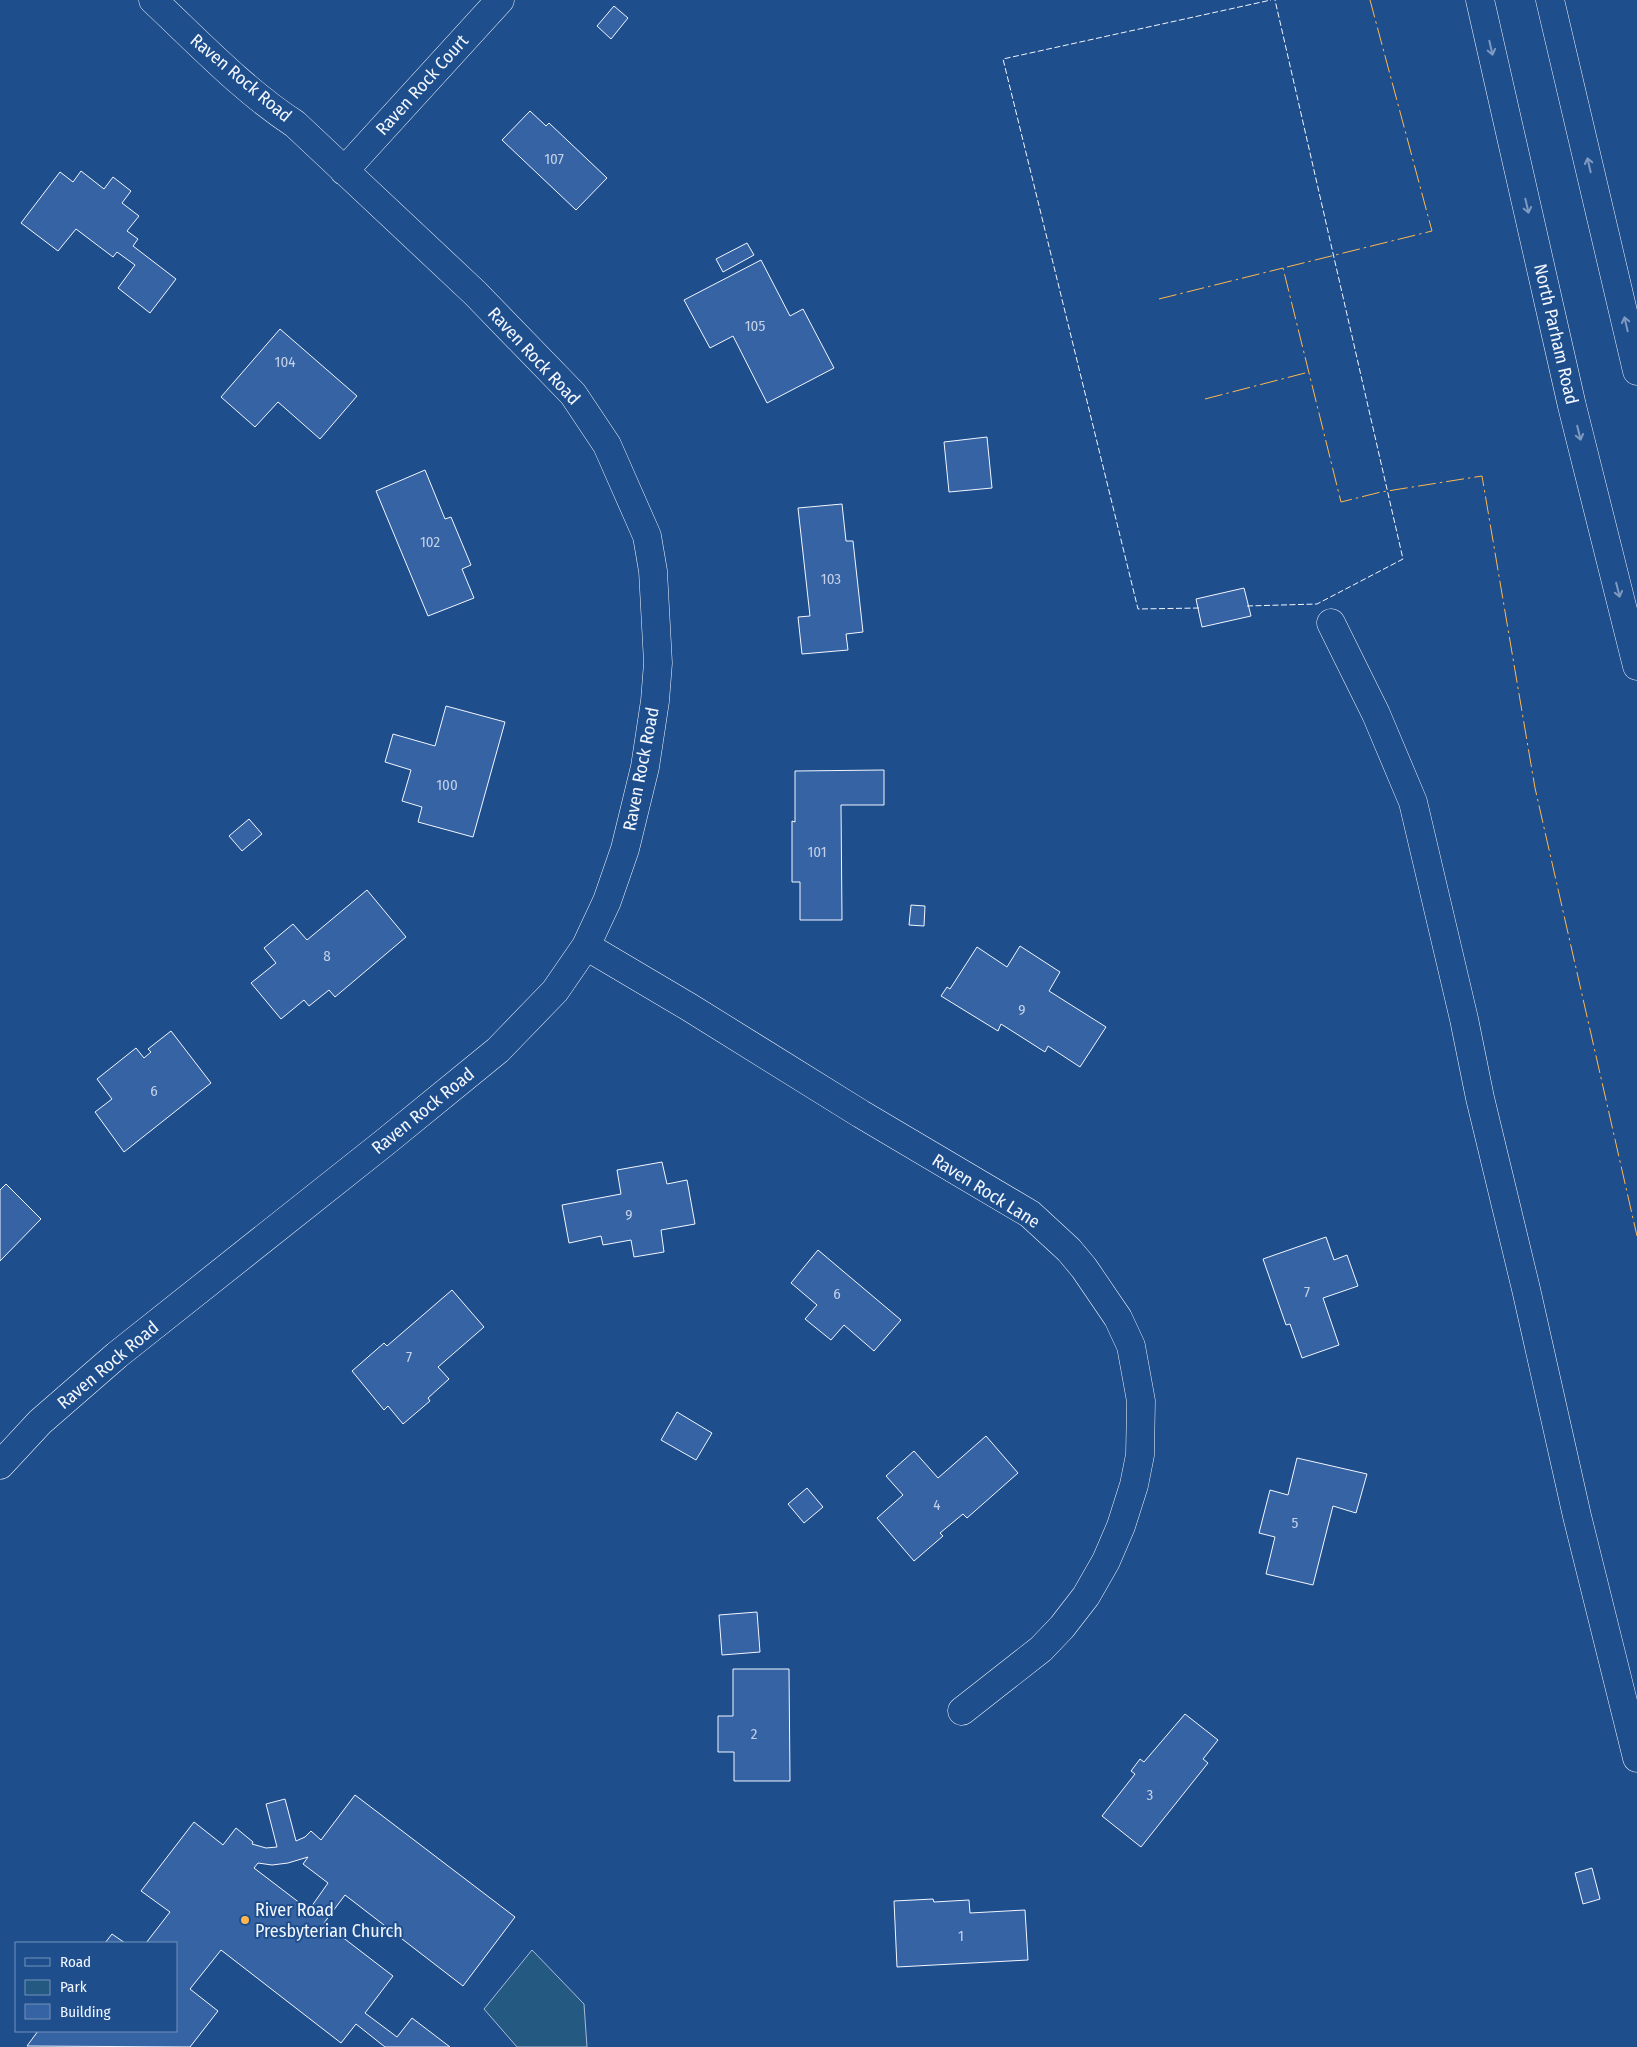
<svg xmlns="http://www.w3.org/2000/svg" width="1637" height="2047" font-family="'Fira Sans Condensed',sans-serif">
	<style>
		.green { fill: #245a82; stroke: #a8bbd7 }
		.building { fill: #3563a3; stroke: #f2f6ff; fill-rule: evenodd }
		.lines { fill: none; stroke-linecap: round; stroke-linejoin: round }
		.minor-casing { stroke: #f2f6ff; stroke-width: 29 }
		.highway-casing { stroke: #f2f6ff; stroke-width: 29 }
		.minor { stroke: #1f4e8c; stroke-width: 28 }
		.highway { stroke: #1f4e8c; stroke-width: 28 }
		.fence { stroke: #f2f6ff; stroke-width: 1; stroke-dasharray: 6 2.5; stroke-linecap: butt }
		.power { stroke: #ffb74d; stroke-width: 1; stroke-dasharray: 18 4 2.5 4; stroke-linecap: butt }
		.oneway { stroke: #7e9ac0 }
		.poi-dot { fill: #ffb74d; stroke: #1f4e8c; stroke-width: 2 }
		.labels { text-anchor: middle; stroke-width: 4; stroke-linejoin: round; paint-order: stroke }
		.number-label { font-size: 15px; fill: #c3d1e8 }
		.street-label { font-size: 18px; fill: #f2f6ff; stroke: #1f4e8c }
		.poi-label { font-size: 18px; fill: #f2f6ff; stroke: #1f4e8c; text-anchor: start }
	</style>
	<rect width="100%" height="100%" fill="#1f4e8c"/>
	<path class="green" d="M532,1950l52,54 3,43h-70l-33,-38z"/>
	<path class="building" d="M614,6l14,12 -17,21 -14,-13z
		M530,111l16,15 3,-3 58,55 -31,32 -74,-70z
		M81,171l23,18 9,-12 18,14 -9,12 17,13 -12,15 11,8 -5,7 43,33 -26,34 -32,-25 17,-23 -18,-13 -4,5 -37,-28 -18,22 -37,-28 39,-51 13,10z
		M747,243l7,12 -31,17 -7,-13z
		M761,260l29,56 13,-7 31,59 -67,35 -34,-67 -23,12 -26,-48z
		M280,329l77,67 -37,43 -42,-37 -23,25 -34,-30z
		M987,437l5,51 -43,4 -5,-50z
		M425,470l20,49 6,-2 20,48 -9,4 12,29 -46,18 -52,-125z
		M842,504l4,37h7l10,91 -17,2 2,16 -46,4 -4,-37 12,-1 -12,-108z
		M1244,588l7,28 -49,11 -6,-28z
		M446,706l59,16 -32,115 -55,-15 4,-15 -20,-6 9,-31 -26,-8 8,-28 42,12z
		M884,770v35h-43l1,115h-42v-38h-8v-61l3,1v-51z
		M249,819l13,15 -20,17 -13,-15z
		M367,890l39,47 -71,60 -6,-7 -20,16 -5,-6 -23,19 -30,-36 25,-20 -12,-15 29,-24 14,16z
		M911,905l14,1 -1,20 -15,-1z
		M1020,946l40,26 -11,19 57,36 -26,40 -32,-21 -3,6 -44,-28 -3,7 -57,-35 6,-9 3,2 27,-42 30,20z
		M171,1031l40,52 -87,69 -29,-40 17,-13 -15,-20 39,-31 8,10 7,-6 -3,-3z
		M662,1162l5,22 20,-4 8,44 -34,6 3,22 -30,5 -3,-17 -28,5 -2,-9 -32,7 -7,-38 59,-11 -4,-24z
		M6,1184l35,35 -41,42v-71z
		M1326,1237l8,23 13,-5 11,31 -35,12 16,47 -37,13 -12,-34 -4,1 -23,-66z
		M818,1250l83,70 -27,31 -30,-26 -13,15 -26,-21 12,-14 -26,-22z
		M452,1290l32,37 -46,40 11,12 -21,19 2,3 -27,23 -15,-18 -4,4 -32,-39 32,-28 3,3z
		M677,1412l35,21 -16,27 -35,-20z
		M986,1436l32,37 -51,45 -4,-4 -23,19 3,3 -29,25 -37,-43 26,-23 -17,-19 28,-25 24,27z
		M1297,1458l70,16 -11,39 -23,-7 -20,79 -47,-11 9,-37 -16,-4 11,-43 18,5z
		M807,1488l16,19 -19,16 -16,-19z
		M757,1612l3,40 -38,3 -3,-40z
		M733,1669h56l1,112h-56v-29h-16v-36h15z
		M1185,1714l33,26 -15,19 5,4 -67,84 -39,-31 33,-42 -4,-3 9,-12 4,3z
		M355,1795l160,122 -52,69 -118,-91 -21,28 69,53 -28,37 32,24 15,-19 38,29h-65l-29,-23 -15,19 -120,-93 -31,39 28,22 -28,36 -163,-1 11,-15h138v-88h-30l24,-31 -29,-21 53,-69 29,23 13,-17 17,14 -1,2 14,4 11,-1 -11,-43 19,-5 11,42 9,-4 6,-6 10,9zM308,1857l-5,7 25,19 -19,27 -55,-42 4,-5 14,2 16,-2z
		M1592,1868l8,31 -17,5 -8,-31z
		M933,1899l1,3 35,-2 1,13 55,-3 3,50 -131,7 -3,-66z
		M112,1934l13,9h-20z"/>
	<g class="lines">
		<g class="minor-casing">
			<path id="minor" d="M344,171l156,-171
				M1331,623l45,91 37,88 51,217 16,79 46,191 51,227 60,242
				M586,946l103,61 172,107 169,100 39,36 15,18 34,50 13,28 10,55 -1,54 -6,30 -13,41 -15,35 -20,35 -24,31 -21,22 -79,62
				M0,1465l40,-43 77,-67 267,-212 114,-93 57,-59 31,-45 21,-45 18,-52 20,-82 10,-66 3,-38 -5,-92 -6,-35 -40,-91 -34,-51 -98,-101 -180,-169c-52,-34 -96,-81 -142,-124"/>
		</g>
		<g class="highway-casing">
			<path id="highway" d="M1480,0l92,406 65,260
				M1550,0l87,371"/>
		</g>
		<use href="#minor" class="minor"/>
		<use href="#highway" class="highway"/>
		<path class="fence" d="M1247,606l70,-2 86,-45 -128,-559
			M1199,608l-61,1 -135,-550 268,-59"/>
		<path class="power" d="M1370,0l62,231 -149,37 58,234 40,-10 101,-16 53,312 102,448
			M1159,299l124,-31
			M1205,399l104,-27"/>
	</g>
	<defs><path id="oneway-shaft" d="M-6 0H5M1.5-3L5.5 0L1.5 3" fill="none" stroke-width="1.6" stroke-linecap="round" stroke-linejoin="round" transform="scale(1.25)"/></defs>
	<g class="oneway">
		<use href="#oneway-shaft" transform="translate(1491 48) rotate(77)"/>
		<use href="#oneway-shaft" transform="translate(1589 165) rotate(-103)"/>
		<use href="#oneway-shaft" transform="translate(1527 206) rotate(77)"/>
		<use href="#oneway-shaft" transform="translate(1626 324) rotate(-103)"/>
		<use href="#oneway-shaft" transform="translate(1579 433) rotate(76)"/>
		<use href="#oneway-shaft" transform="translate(1618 590) rotate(76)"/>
	</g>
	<circle class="poi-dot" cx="245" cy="1920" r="5"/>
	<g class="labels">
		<g class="number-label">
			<text x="554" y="164">107</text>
			<text x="755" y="331">105</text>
			<text x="285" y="367">104</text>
			<text x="430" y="547">102</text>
			<text x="831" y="584">103</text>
			<text x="447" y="790">100</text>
			<text x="817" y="857">101</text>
			<text x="327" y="961">8</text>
			<text x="1022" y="1015">9</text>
			<text x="154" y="1096">6</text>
			<text x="629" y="1220">9</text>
			<text x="1307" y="1297">7</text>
			<text x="837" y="1299">6</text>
			<text x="409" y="1362">7</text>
			<text x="937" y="1510">4</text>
			<text x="1295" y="1528">5</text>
			<text x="754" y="1739">2</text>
			<text x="1150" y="1800">3</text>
			<text x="961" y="1941">1</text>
		</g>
		<g class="street-label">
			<text transform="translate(241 78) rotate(40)" y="6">Raven Rock Road</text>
			<text transform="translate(422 85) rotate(-48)" y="6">Raven Rock Court</text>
			<text transform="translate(1556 334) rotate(77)" y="6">North Parham Road</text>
			<text transform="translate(534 356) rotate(47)" y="6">Raven Rock Road</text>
			<text transform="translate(641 769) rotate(-79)" y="6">Raven Rock Road</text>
			<text transform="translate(423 1111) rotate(-39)" y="6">Raven Rock Road</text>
			<text transform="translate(986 1191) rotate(32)" y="6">Raven Rock Lane</text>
			<text transform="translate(108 1365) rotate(-40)" y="6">Raven Rock Road</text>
		</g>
		<g class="poi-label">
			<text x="255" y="1916">River Road<tspan x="255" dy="21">Presbyterian Church</tspan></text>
		</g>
	</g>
	<rect x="15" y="1942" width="162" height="90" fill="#1f4e8c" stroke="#7391ba"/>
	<rect x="25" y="1958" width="25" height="8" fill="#1f4e8c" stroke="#7391ba"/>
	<text x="60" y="1967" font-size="15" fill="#f2f6ff">Road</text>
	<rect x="25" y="1980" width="25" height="15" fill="#245a82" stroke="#7391ba"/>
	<text x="60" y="1992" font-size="15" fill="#f2f6ff">Park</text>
	<rect x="25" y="2004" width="25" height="15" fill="#3563a3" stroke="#7391ba"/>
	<text x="60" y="2017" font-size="15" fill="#f2f6ff">Building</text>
</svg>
